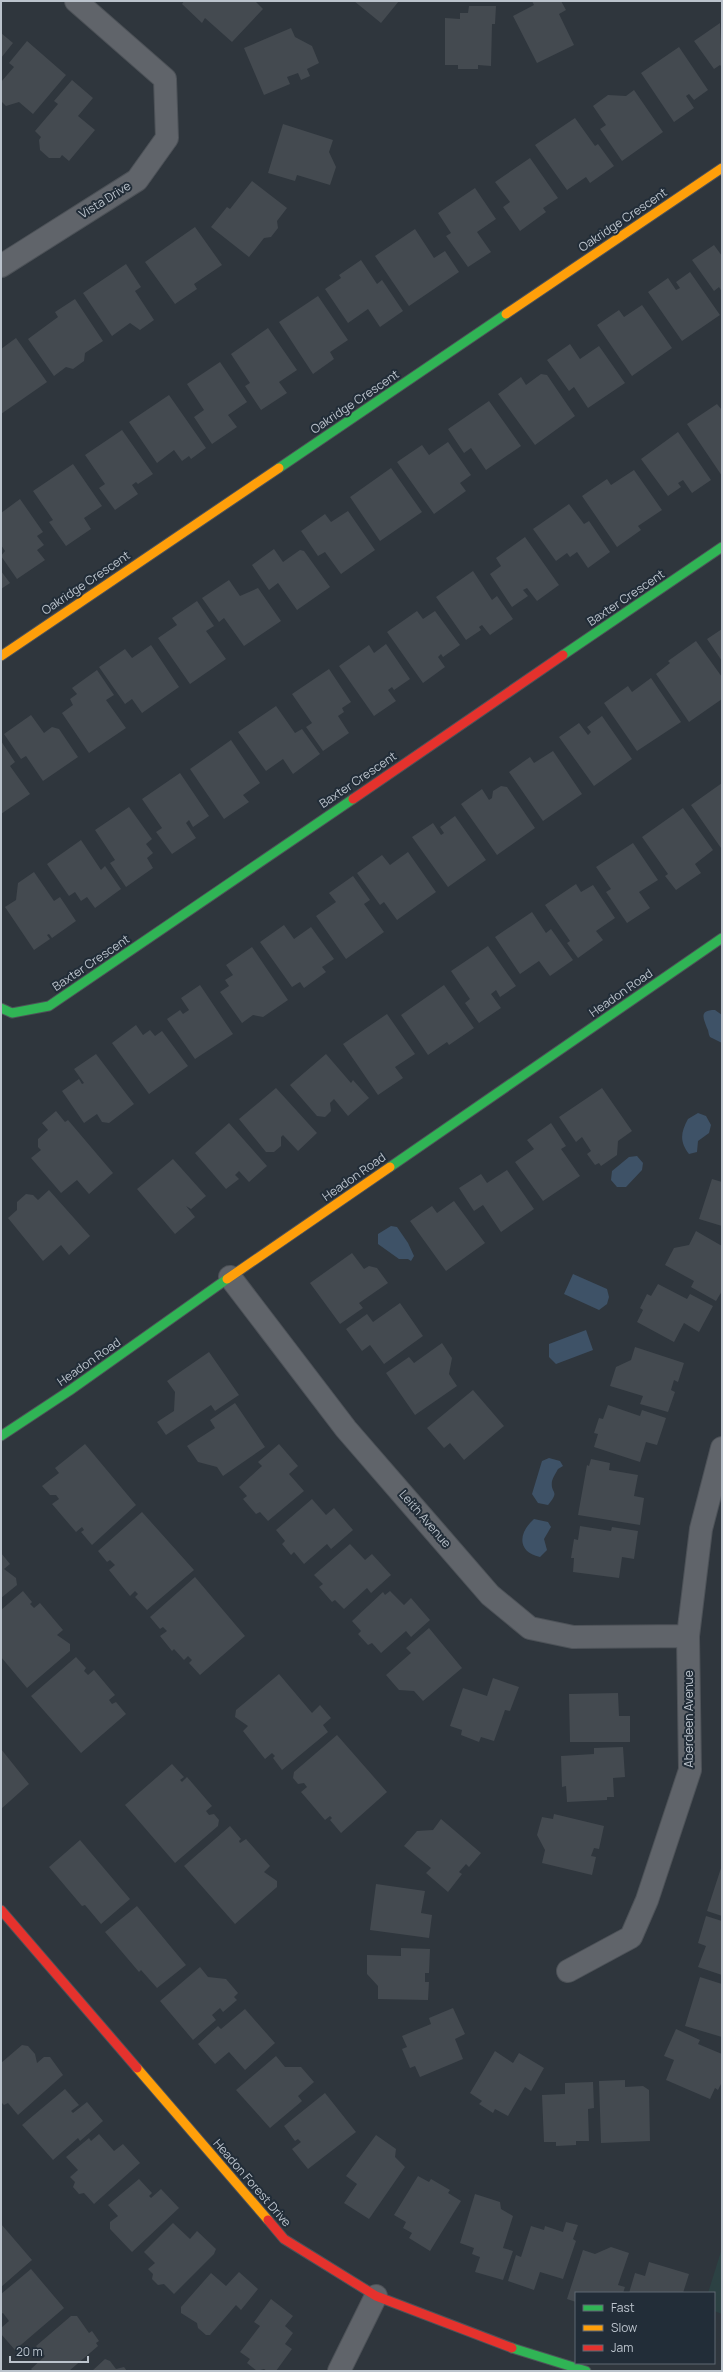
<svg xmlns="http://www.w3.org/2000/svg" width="723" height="2372" font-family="Manrope,sans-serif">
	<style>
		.green { fill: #2c4143 }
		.water { fill: #3e5267 }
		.building { fill: #444a50 }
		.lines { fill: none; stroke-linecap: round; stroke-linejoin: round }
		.street-casing { stroke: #4d5258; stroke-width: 24 }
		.fast-casing { stroke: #4d5258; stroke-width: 11 }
		.slow-casing { stroke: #4d5258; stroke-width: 11 }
		.jam-casing { stroke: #4d5258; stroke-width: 11 }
		.street { stroke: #60646a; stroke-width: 22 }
		.fast { stroke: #30b455; stroke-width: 9 }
		.slow { stroke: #ff9f0a; stroke-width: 9 }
		.jam { stroke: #e5322d; stroke-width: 9 }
		.labels { text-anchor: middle; stroke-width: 4; stroke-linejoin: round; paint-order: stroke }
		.street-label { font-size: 12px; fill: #bbc3cc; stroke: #222d38 }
	</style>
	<rect width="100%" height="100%" fill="#2f363d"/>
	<path class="green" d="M722,2248v66l-8,-3v-18h-6z"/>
	<path class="water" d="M715,1010l7,5v28l-12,-6c-2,-3 -1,-6 -3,-9 -3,-9 -9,-18 8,-18z
		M698,1113l8,3 5,9 -2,8 -11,8 -1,11 -8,2c-10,-13 -8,-22 -1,-35z
		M637,1156l6,7 -1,7 -16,17h-9l-6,-7 1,-9 17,-14z
		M391,1226l6,1 11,16 6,13 -3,5 -3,-2h-9l-21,-15v-10z
		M573,1274l34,15 2,8 -2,7 -8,6 -35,-16z
		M586,1330l7,20 -37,14 -7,-7v-13z
		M549,1458l11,3 3,5 -5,3c-2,4 -5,8 -6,12 -2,14 9,8 -4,24l-10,-2 -6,-9 10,-33z
		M534,1519l14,3 3,5 -7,12 3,11 -7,7c-23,-5 -22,-24 -6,-38z"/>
	<path class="building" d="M184,1h71l8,8 -31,33 -27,-24 -3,5 -20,-19z
		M354,1h45l-18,22z
		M532,1h29l5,9 -7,4 15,31 -37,18 -24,-47 21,-11z
		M469,6h27l-1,18h-3l-1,42 -13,-1v4h-20v-4h-13v-47l15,1v-6h8z
		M720,23l2,44 -2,-2 -6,4 -20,-28z
		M291,28l4,9 17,9 7,17 -12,6 3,7 -9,4 -3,-7 -11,4 3,7 -26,11 -20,-47z
		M1,33l12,10 -12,15z
		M27,41l39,34 -33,39 -14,-12 -13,4 -5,-5v-19l13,-15 -5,-4z
		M679,47l29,43 -14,10 -5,-6 -3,2 8,12 -20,14 -33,-49z
		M72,80l21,18 -15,18 17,14 -26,31 -7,-6 -2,3h-11l-9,-8 -1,-10 2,-3 -6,-6 23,-27 -4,-3z
		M634,90l29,42 -41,29 -22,-32 6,-4 -13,-19 15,-11 18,1z
		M575,118l20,28 3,-2 16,22 -24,17 -4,-6 -19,13 -32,-45z
		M283,124l50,16 -4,12 7,15 -6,18 -33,-10 -2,6 -27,-8z
		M530,158l28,40 -15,10 3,4 -26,19 -17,-24 7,-5 -15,-20z
		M252,181l35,27 -10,13 1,7 -7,9 -7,1 -15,19 -38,-30 16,-20 3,2z
		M475,188l21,31 -19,13 14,20 -23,15 -22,-31 5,-3 -13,-20z
		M195,227l27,38 -28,19 3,5 -22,15 -30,-42z
		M415,229l19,29 11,-7 14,21 -50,34 -34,-50z
		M714,245l8,11v36l-3,-5 -5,4 -22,-31z
		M361,260l16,24 5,-4 21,31 -23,16 -12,-18 -20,14 -23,-34 16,-11 -2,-3z
		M126,264l15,23 -6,4 19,29 -14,10 -10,-7 -18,13 -29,-43z
		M690,272l30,43 -38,26 -34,-49 20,-14 8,12 4,-2 -4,-6z
		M318,296l30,44 -18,12 4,7 -21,15 -34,-52z
		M75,299l28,42 -18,12 -1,8 -11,8 -7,-2 -12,9 -26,-37 30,-22 -3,-5z
		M642,305l30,43 -40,28 -35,-51 22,-15 5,7z
		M268,328l29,42 -18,12 8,11 -26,17 -16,-24 5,-3 -19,-29z
		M16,338l31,44 -46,32v-65z
		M570,344l10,15 19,-13 26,37 -37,25 -14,-21 -5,4 -22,-31z
		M220,362l27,40 -19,13 9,12 -25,17 -18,-27 10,-7 -17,-26z
		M541,374l6,1 28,41 -40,29 -37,-51 23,-17 5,8z
		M169,395l37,53 -15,11 -2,-3 -7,5 -8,-11 -17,13 -28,-41z
		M489,401l32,45 -35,24 -15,-22 -7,5 -16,-24z
		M717,404l5,6v66l-35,-52z
		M122,430l31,44 -15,10 -2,-2 -4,3 6,9 -23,16 -16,-22 6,-4 -20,-29z
		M678,432l33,48 -19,13 -9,-13 -5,3 3,4 -13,9 -27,-37z
		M448,442l23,33 -11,8 6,8 -32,23 -37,-52 25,-17 7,10z
		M73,464l29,42 -18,12 7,11 -25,17 -17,-24 4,-2 -20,-29z
		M391,468l31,44 -42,29 -30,-44z
		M634,470l28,40 -24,16 3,4 -24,17 -35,-51 25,-17 4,6z
		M20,499l23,33 -6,4 7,9 -7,5 8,10 -28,19 -16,-23 4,-5 -4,-6v-32z
		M569,504l15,20 5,-3 21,31 -22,16 -11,-16 -7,5 -3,-4 -11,8 -23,-32z
		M348,511l27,39 -34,24 -16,-22 -7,4 -17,-25 24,-17 6,8z
		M525,537l34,48 -22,16 -10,-13 -4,2 5,6 -16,11 -22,-33 11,-8 -5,-8z
		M274,549l9,13 17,-12 4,1 26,36 -33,23 -19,-27 -9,7 -17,-25z
		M1,571l9,12 -9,6z
		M473,571l19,29 5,-4 16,23 -23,16 -8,-10 -3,2 2,3 -15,10 -30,-43z
		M229,580l11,16 18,-8 23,33 -37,25 -20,-28 -5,4 -17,-24z
		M197,601l17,25 -8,5 20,28 -36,25 -32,-46 19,-13 -5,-7z
		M417,611l6,8 12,-8 25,34 -17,12 -2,-3 -3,3 7,10 -22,16 -36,-51z
		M722,629v32l-15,-22z
		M696,641l26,36v22l-33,23 -33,-48 14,-11 -2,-2z
		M386,644l24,35 -16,11 -2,-3 -4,3 8,11 -22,15 -35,-50 30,-21 5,8z
		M151,645l28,42 -37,26 -10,-14 -7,5 -26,-37 26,-18 7,9z
		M329,669l22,33 -9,6 2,4 -6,4 11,17 -26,18 -17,-24 6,-4 -20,-29z
		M97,670l17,25 -8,5 20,28 -37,25 -27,-40 11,-8 -3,-6 7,-5 -5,-6z
		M651,678l30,44 -44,29 -33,-48 24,-17 4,6z
		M276,706l19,27 7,-4 18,25 -27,20 -10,-15 -17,12 -28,-39z
		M31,715l13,18 8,-6 7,2 19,28 -35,24 -17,-25 -5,3 -17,-25z
		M602,716l30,43 -38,27 -35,-49 20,-14 9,12 3,-3 -4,-5z
		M231,740l29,43 -17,12 6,7 -25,17 -34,-50z
		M1,741l14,21 -5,4 20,28 -29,20z
		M553,751l29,43 -39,27 -34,-49 21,-15 4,6z
		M180,773l29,43 -16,11 -4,-7 -3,3 10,15 -24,16 -16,-22 6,-4 -20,-29z
		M722,783v64l-1,1 -30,-43z
		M501,786l6,1 28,41 -38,27 -36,-51 21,-15 7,11 3,-2 1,-7z
		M129,807l23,32 -6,5 7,9 -6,5 6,10 -27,19 -16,-24 5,-3 -20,-30z
		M683,808l30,42 -18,14 6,9 -25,17 -11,-14 3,-2 -26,-37z
		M455,816l31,44 -38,27 -36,-50 21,-14 8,12 3,-2 -4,-6z
		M81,840l20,30 4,-4 16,23 -26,19 -8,-11 -6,4 -6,-9 -6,4 -22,-32z
		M633,843l25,37 -19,12 11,16 -23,15 -21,-31 5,-3 -15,-22z
		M408,852l28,40 -39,28 -13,-18 -4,3 -23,-32 25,-18 8,10z
		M34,872l20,29 6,-4 16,24 -24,17 -3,-4 -2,1 3,4 -16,11 -29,-43 11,-7 2,-17z
		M353,876l17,24 -6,4 20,28 -38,27 -30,-43 20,-14 -7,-9z
		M576,884l5,8 12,-7 22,33 -19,13 7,9 -25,18 -11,-15 3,-2 -25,-36z
		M532,912l14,21 5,-4 22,31 -23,16 -11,-15 -19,13 -25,-37z
		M284,925l10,14 17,-12 23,32 -12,8 4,5 -22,16 -4,-6 -8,5 -32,-45z
		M488,946l28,40 -16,11 -4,-7 -5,4 10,14 -22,15 -14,-20 5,-4 -19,-28z
		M252,947l36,53 -25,17 -10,-2 -11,8 -22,-31 9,-6 -4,-6 8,-5 -7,-10z
		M200,985l33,49 -38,25 -28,-40 13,-9 3,4 6,-4 -8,-12z
		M444,985l30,43 -25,17 -2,-3 -19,13 -27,-40z
		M387,1014l28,40 -20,13 8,11 -25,17 -35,-51z
		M136,1025l7,10 7,-5 5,6 7,-5 26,35 -39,28 -37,-51z
		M96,1054l38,50 -25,19 -7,-1 -5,-8 -13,9 -22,-32 17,-12 3,5 2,-1 -10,-14z
		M326,1054l25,29 2,-3 16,18 -21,18 -14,-17 -4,4 1,8 -6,6 -8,-1 -27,-31z
		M276,1088l41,45 -19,18 -15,-16 -2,2v9l-7,6h-8l-27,-33z
		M602,1088l30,43 -14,10 -1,14 -16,11 -2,-3 -4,2 -8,-11 4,-3 -9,-14 -6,5 -17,-25z
		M56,1111l9,11 3,-2 45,53 -24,21 -12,-14 -16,13 -30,-35 10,-8 -3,-3v-8l10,-9 -6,-7z
		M229,1123l38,43 -18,16 -10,-11 -4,4 4,4 -13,10 -31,-36z
		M551,1123l15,23 -5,3 19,27 -37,25 -28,-39 19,-13 -7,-9z
		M173,1159l33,37 -15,13 -5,-3 9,11 -20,17 -38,-45z
		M507,1170l27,39 -33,23 -18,-27 -9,6 -15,-23 22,-14 6,9z
		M712,1179l10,3v44l-23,-7z
		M49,1190l41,46 -21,19 -8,-10 -18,16 -35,-43 9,-8v-8l9,-8 7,1 5,5z
		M454,1201l31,42 -39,28 -36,-50 22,-15 5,7z
		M696,1231l26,15v45l-6,10 -25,-14 3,-6 -29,-16 9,-17 15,-3z
		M352,1253l12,16 5,-3 8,2 11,15 -29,20 4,5 -23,16 -30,-41z
		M658,1284l29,15 3,-5 23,12 -14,26 -15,-9 -10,19 -37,-20 6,-12 -3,-2 7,-14 4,2z
		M400,1303l23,33 -39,28 -14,-19 -8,6 -16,-22 21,-15 6,8z
		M442,1343l10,15 -3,16 8,12 -42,29 -29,-42 23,-16 5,6z
		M635,1347l49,16 -6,19 -4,-2 -3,10 4,2 -7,20 -28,-8 3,-8 -33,-10 6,-19 15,-7z
		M209,1352l30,43 -24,16 -4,-6 -45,30 -9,-13 17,-11 1,-19 -8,-11z
		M473,1390l31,36 -40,34 -14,-17 -6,5 -17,-20z
		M235,1403l30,44 -42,29 -6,-9 -19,-5 -11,-16 28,-18 -5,-8z
		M608,1405l32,11 2,-6 24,8 -9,27 -11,-3 -6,20 -46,-15 4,-13 -4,-1 5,-15 4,1z
		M85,1444l51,61 -44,40 -11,-13 3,-2 -2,-3 -6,5 -24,-28 7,-5 -3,-4h-6l-8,-9 17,-13 -4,-5z
		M279,1444l19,22 -9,8 15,17 -36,30 -8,-9 -4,2 -13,-15 4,-3 -8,-9 23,-21 -4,-4z
		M591,1459l19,4 -1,7 29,5 -4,21 10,2 -4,27 -62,-10 9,-50 2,1z
		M312,1499l14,16 8,-7 19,22 -22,19 -4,-5 -23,20 -10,-12 -3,3 -9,-11 3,-3 -9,-11z
		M142,1512l52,58 -47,40 -12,-13 3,-3 -3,-3 -5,5 -21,-26 6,-5 -5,-5 -3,2 -9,-11z
		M580,1526l31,5 1,-4 26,4 -4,28 -12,-2 -3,21 -46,-6 1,-14h-3l3,-19 4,1z
		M350,1544l15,16 7,-6 19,21 -20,18 -4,-5 -23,21 -9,-9 -3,2 -13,-15 4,-3 -9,-9z
		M1,1553l9,11 -6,5 12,9 1,7 -16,13z
		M195,1577l50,59 -45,39 -11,-12 3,-3 -4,-4 -4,4 -10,-11 -2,2 -12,-15 7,-5 -4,-4 -3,2 -10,-12z
		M23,1591l9,11 -2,2 4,4 6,-5 23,27 -6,5 13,9v7l-43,37 -26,-31v-47z
		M390,1591l14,14 7,-7 19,22 -19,17 -5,-6 -25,22 -9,-10 -4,2 -10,-11 3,-3 -9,-10 31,-29 2,3z
		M429,1628l33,40 -39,33 -9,-10 -15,-1 -13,-15 25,-22 -5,-5z
		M76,1657l10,11 -2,3 4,4 6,-5 21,25 -6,5 3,4 4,-2 10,12 -45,39 -50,-57z
		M279,1674l33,39 8,-8 11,13 -8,7 5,7 -46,38 -9,-12 2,-2 -3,-3 -7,6 -22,-28 5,-5 -13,-9 1,-7z
		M493,1678l26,9 -9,24 -5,-1 -11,31 -13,-4 -2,5 -18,-7 1,-5 -12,-4 13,-38 24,8z
		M618,1693l1,23h11v26h-60l-1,-48z
		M337,1735l50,57 -46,41 -11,-13 2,-2 -2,-2 -5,4 -24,-28 6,-5 -3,-4 -6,1 -5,-6 1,-6z
		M623,1747l2,30 -12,1 1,19h-7v3l-40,2 -1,-16 -4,1 -1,-31 33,-2v-6z
		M1,1749l28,35 -28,25z
		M172,1764l12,13 -4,3 2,2 5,-5 25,29 -6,5 3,4 5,-1 5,6 -1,6 -43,37 -50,-58z
		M554,1814l50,12 -5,23 -5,-1 -3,8 5,1 -4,18 -50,-12 3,-13 -8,-15 5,-18 11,2z
		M441,1819l40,34 -12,14 -3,-3 -7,8 3,2 -14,18 -22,-19 5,-5 -27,-22 13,-15 16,-1z
		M230,1826l11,13 -2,2 1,2 6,-4 24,27 -6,6 13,9v6l-42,37 -51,-58z
		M80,1840l50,59 -29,25 -16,-19 -3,1 -33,-39z
		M722,1865v51l-15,-5z
		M376,1884l49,7 -4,22 11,2 -3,23 -59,-8z
		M137,1906l49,59 -29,23 -16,-18 -2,2 -34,-40z
		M706,1916l16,5v54l-24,-8 8,-21 -8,-3z
		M401,1948l29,1 -1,24h-4v9h4l-1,18 -50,-1v-13l-11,-12v-19l34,1z
		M200,1967l8,10 18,2 12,14 -4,4 3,3 -14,12 -3,-4 -8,7 4,5 -23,20 -33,-39z
		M700,1977l22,7v53l-37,-11z
		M453,2008l12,26 -10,5 8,20 -43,18 -5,-11 -5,2 -8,-19 5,-2 -5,-11 29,-12 -2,-6z
		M245,2009l30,34 -30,27 -16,-18 -14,12 -17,-20 20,-18 3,3z
		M676,2029l24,11 -2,4 24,10v28l-4,8 -3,-2 -5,11 -44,-19 8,-20 -10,-4z
		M22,2045l6,1 7,8 2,9 7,-6h6l13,18 -45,40 -10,-12 -4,2 -3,-3v-39z
		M495,2051l18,12 6,-10 25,15 -13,23 -6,-4 -17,29 -13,-7 -2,4 -14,-9 3,-3 -12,-8z
		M276,2056l9,11h16l13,15 -16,14 4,5 -32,27 -34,-38z
		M625,2080v7l18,-1 6,4 1,51 -49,2 -2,-62z
		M593,2082l1,26 -6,1 1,32h-13v4l-20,1v-4h-12l-2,-47 23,-1v-11z
		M65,2089l14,16 -8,6 2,2 14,-11 16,19 -23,20 -2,-3 -25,22 -31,-35z
		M325,2093l31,39 -48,37 -16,-20 9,-7 -3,-3 -3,2 -11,-15z
		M99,2134l15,17 9,-7 17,19 -46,41 -10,-11 -5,1 -6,-7 2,-5 -5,-5 8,-7 -12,-13 23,-19 2,3z
		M376,2135l20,14 -1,8 10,10 -36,52 -25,-16 13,-19 -11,-8z
		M418,2176l11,6 2,-3 19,11 -2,3 13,8 -31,50 -21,-13 3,-5 -9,-5 3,-6 -12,-7z
		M139,2179l13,14 -3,3 2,2 10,-9 18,19 -47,44 -22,-23v-7l8,-6 -10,-11z
		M475,2194l25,8 1,7 12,7 -10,32 10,3 -10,29 -28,-8 5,-15 -8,-3 2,-6 -14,-5z
		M566,2222l12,3 -5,14 3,2 -13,38 -23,-7 -6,18 -26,-9 8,-26 5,2 10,-31 13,4 1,-4 18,6z
		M173,2223l17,16 7,-8 19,18 -2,5 -40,40 -10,-10 -6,1 -6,-6 1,-5 -5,-5 7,-6 -11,-11z
		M1,2224l31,36 -31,27z
		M611,2247l18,6 -11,32 7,2 -2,6h-47v9l-9,-3 16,-49 12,4z
		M649,2262l40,12 -6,19h-54l6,-20 10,3z
		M31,2269l33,39 -49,42 -14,-16v-6l8,-7 -6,-8 -2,1v-20z
		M239,2272l19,17 -17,21 -5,-5 -26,30h-4l-8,-7 -1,-5 -16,-10v-6l30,-34 15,13z
		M271,2299l22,17 -8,10 8,7 -8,11 7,5 -16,22h-9l-3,-2 -7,2 -10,-8 3,-4 -10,-7 20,-26 -6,-4z
		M71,2316h6l12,17 3,-2 7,10 -3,2 2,3 -29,25h-36l-2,-2 14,-13 -9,-10z
		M105,2359l5,2 6,8 8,-2 3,4h-35z"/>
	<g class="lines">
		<g class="street-casing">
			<path id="street" d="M1,266l136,-86 30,-42 -2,-59 -89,-78
				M230,1277l116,152 144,166 40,33 43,9 115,-1
				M568,1971l63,-34 16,-37 43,-130 -2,-134 13,-107 21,-81
				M339,2371l37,-75"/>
		</g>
		<g class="fast-casing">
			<path id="fast" d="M279,468l227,-154
				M563,655l159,-108
				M1,1008l11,5 37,-7 304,-207
				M390,1167l332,-229
				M1,1436l68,-45 158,-112
				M512,2348l74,23"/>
		</g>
		<g class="slow-casing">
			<path id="slow" d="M506,314l216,-146
				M1,656l278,-188
				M227,1279l163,-112
				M137,2068l131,152"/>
		</g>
		<g class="jam-casing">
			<path id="jam" d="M353,799l210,-144
				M1,1910l136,158
				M268,2220l16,19 92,57 136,52"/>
		</g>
		<use href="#street" class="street"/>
		<use href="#fast" class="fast"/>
		<use href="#slow" class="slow"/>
		<use href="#jam" class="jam"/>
	</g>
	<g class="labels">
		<g class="street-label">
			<text transform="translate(105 200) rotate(-32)" y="4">Vista Drive</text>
			<text transform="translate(623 220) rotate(-34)" y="4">Oakridge Crescent</text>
			<text transform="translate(355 402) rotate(-34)" y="4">Oakridge Crescent</text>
			<text transform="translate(86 583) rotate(-34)" y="4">Oakridge Crescent</text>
			<text transform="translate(626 598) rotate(-34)" y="4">Baxter Crescent</text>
			<text transform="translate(358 780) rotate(-34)" y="4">Baxter Crescent</text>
			<text transform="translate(91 963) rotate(-34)" y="4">Baxter Crescent</text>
			<text transform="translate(621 993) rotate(-35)" y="4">Headon Road</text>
			<text transform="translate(354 1177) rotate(-35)" y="4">Headon Road</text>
			<text transform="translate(89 1362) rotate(-35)" y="4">Headon Road</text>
			<text transform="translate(425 1519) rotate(49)" y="4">Leith Avenue</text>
			<text transform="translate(689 1719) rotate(-90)" y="4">Aberdeen Avenue</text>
			<text transform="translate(252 2183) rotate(49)" y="4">Headon Forest Drive</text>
		</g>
	</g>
	<rect width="723" height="2372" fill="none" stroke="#bbc3cc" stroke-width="4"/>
	<rect x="575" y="2292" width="140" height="72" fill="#222d38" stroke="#5f6973"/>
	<rect x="583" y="2305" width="20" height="6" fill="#30b455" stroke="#5f6973"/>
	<text x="611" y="2312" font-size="12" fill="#bbc3cc">Fast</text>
	<rect x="583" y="2325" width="20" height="6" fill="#ff9f0a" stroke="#5f6973"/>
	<text x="611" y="2332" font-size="12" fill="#bbc3cc">Slow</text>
	<rect x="583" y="2345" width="20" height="6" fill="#e5322d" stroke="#5f6973"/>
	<text x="611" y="2352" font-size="12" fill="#bbc3cc">Jam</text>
	<path d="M10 2356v6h78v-6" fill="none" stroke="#bbc3cc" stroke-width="2"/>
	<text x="16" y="2356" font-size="12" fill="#bbc3cc" stroke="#222d38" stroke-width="3" paint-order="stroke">20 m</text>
</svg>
